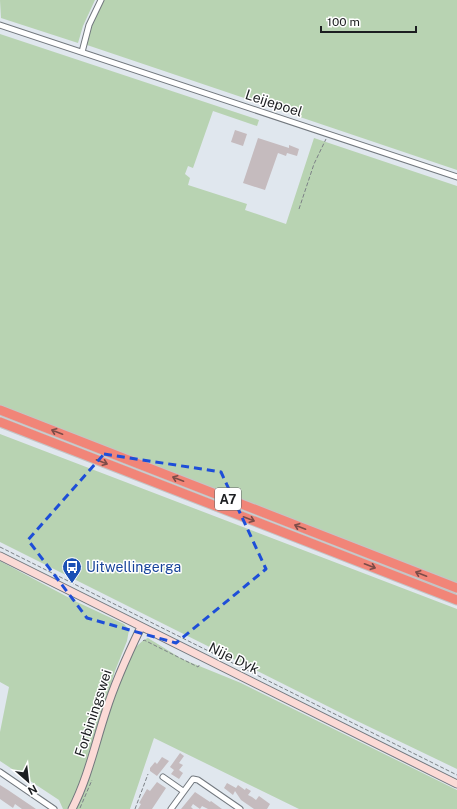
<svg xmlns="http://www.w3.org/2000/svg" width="457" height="809" font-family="'Public Sans',sans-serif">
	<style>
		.green { fill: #b8d3b2 }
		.building { fill: #c5bbbe }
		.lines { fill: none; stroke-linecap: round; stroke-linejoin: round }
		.street-casing { stroke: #72787e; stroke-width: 7 }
		.secondary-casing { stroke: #72787e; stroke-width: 9 }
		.highway-casing { stroke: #c4c4c5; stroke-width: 11 }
		.path { stroke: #7d8287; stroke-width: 1; stroke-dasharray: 4 2; stroke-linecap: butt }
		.street { stroke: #fff; stroke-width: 5 }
		.secondary { stroke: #fbdad6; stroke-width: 7 }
		.highway { stroke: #f18578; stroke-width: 9 }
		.oneway { stroke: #7c4c48 }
		.marked { fill: none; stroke: #1d4ed8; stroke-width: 3; stroke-dasharray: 8 5; stroke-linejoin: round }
		.labels { text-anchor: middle; stroke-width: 3; stroke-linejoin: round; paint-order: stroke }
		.shield { fill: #fff; stroke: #606264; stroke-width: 1 }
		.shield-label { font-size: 13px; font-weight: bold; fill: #1c1e21 }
		.street-label { font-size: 14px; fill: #1c1e21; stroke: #fff }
		.transit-label { font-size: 14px; fill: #164399; stroke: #fff; text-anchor: start }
	</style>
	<rect width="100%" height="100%" fill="#e0e7ee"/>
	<path class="green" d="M0,0h95l-12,26 -5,17 -77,-25z
		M103,0h354v170l-370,-125 4,-19z
		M0,34l259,86 -2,6 -44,-15 -20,57 -5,-2 -3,8 5,4 -2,7 59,19 -2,6 41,14 28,-86 143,48v397l-457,-178z
		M0,434l457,175v160l-104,-50 -353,-177z
		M0,561l77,41 47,22 5,6 -2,11 -12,30 -33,111 -10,23 -5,4h-4l-4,-9 -59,-39v-29l9,-45 -9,-5z
		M148,638l34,21 59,24 216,107v19h-158l-145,-71 -24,71h-55c24,-33 37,-157 73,-171z"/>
	<path class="building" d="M235,130l12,4 -4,12 -12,-4z
		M258,138l31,10v-3l10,4 -2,7 -10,-3 -1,3 -8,-3 -13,37 -22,-7z
		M180,753l4,3 -5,7 4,2 -4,5 4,3 -4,6 -8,-5 3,-4 -4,-3z
		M162,757l7,4 -12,15 -7,-5v-3l5,-6 2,2z
		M157,782l9,6 -14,21h-14l3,-5 -2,-1 8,-14 3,2z
		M227,783l9,5 2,-3 7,5 1,-2 5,3 -3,4 4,2 4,3 3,-4 11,8 -3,5h-13l-13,-9 -6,-9 -2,4 -9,-7z
		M0,785l8,5 28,19h-14l-7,-5 -2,4 -13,-9z
		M195,792l15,10 1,-1 11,8h-14l-6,-3 -2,3 -7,-5 -2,3 2,2h-12z"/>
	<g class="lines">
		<g class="street-casing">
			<path id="street" d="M0,25l457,152
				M82,52l7,-27 12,-25
				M0,772l54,37
				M163,777l20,14
				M171,809l22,-30 5,1 42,29"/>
		</g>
		<g class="secondary-casing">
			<path id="secondary" d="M0,556l457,228
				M72,809c16,-31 23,-65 34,-98 9,-29 22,-57 35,-84"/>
		</g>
		<g class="highway-casing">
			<path id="highway" d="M0,410l457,178
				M0,422l457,178"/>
		</g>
		<path class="path" d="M299,209l15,-45 12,-25
			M0,547l457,228
			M143,641l1,-1 54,27 2,-3
			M80,808l12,-28
			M135,809l13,-35"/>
		<use href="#street" class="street"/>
		<use href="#secondary" class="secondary"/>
		<use href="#highway" class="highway"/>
	</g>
	<defs><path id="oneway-shaft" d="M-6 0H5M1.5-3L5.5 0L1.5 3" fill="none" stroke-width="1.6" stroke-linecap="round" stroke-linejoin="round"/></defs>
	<g class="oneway">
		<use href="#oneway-shaft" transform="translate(57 432) rotate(-159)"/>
		<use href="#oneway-shaft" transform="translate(102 462) rotate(21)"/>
		<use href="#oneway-shaft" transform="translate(178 479) rotate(-159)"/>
		<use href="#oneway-shaft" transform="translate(249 519) rotate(21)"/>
		<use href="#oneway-shaft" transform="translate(300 527) rotate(-159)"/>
		<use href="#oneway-shaft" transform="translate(370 566) rotate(21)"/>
		<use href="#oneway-shaft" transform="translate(421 574) rotate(-159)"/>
	</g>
	<path class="marked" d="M104,454l117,18 45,97 -90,74 -89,-25 -59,-78z"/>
	<defs>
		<g id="bus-pin" transform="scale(1)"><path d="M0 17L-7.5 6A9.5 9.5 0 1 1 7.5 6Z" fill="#1a4fb4" stroke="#fff"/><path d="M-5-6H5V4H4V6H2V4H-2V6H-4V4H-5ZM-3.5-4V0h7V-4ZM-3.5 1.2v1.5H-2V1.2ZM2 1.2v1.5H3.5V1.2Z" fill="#fff"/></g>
	</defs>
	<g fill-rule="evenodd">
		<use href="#bus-pin" x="72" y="567"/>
	</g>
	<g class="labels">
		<rect class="shield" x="215" y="488" width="26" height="22" rx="3"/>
		<g class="shield-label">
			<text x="228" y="504">A7</text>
		</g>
		<g class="street-label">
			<text transform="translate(274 103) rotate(18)" y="5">Leijepoel</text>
			<text transform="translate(234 658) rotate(26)" y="5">Nije Dyk</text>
			<text transform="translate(93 713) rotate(-72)" y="5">Forbiningswei</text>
		</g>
		<g class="transit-label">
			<text x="86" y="572">Uitwellingerga</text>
		</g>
	</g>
	<g transform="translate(28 781) rotate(152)" stroke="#ffffff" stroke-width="3" paint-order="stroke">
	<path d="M0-3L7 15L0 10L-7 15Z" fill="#1c1e21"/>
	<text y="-6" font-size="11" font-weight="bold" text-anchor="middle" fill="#1c1e21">N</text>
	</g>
	<path d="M321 26v6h95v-6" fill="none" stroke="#1c1e21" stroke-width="2"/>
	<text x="327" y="26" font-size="12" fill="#1c1e21" stroke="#ffffff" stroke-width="3" paint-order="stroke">100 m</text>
</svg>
